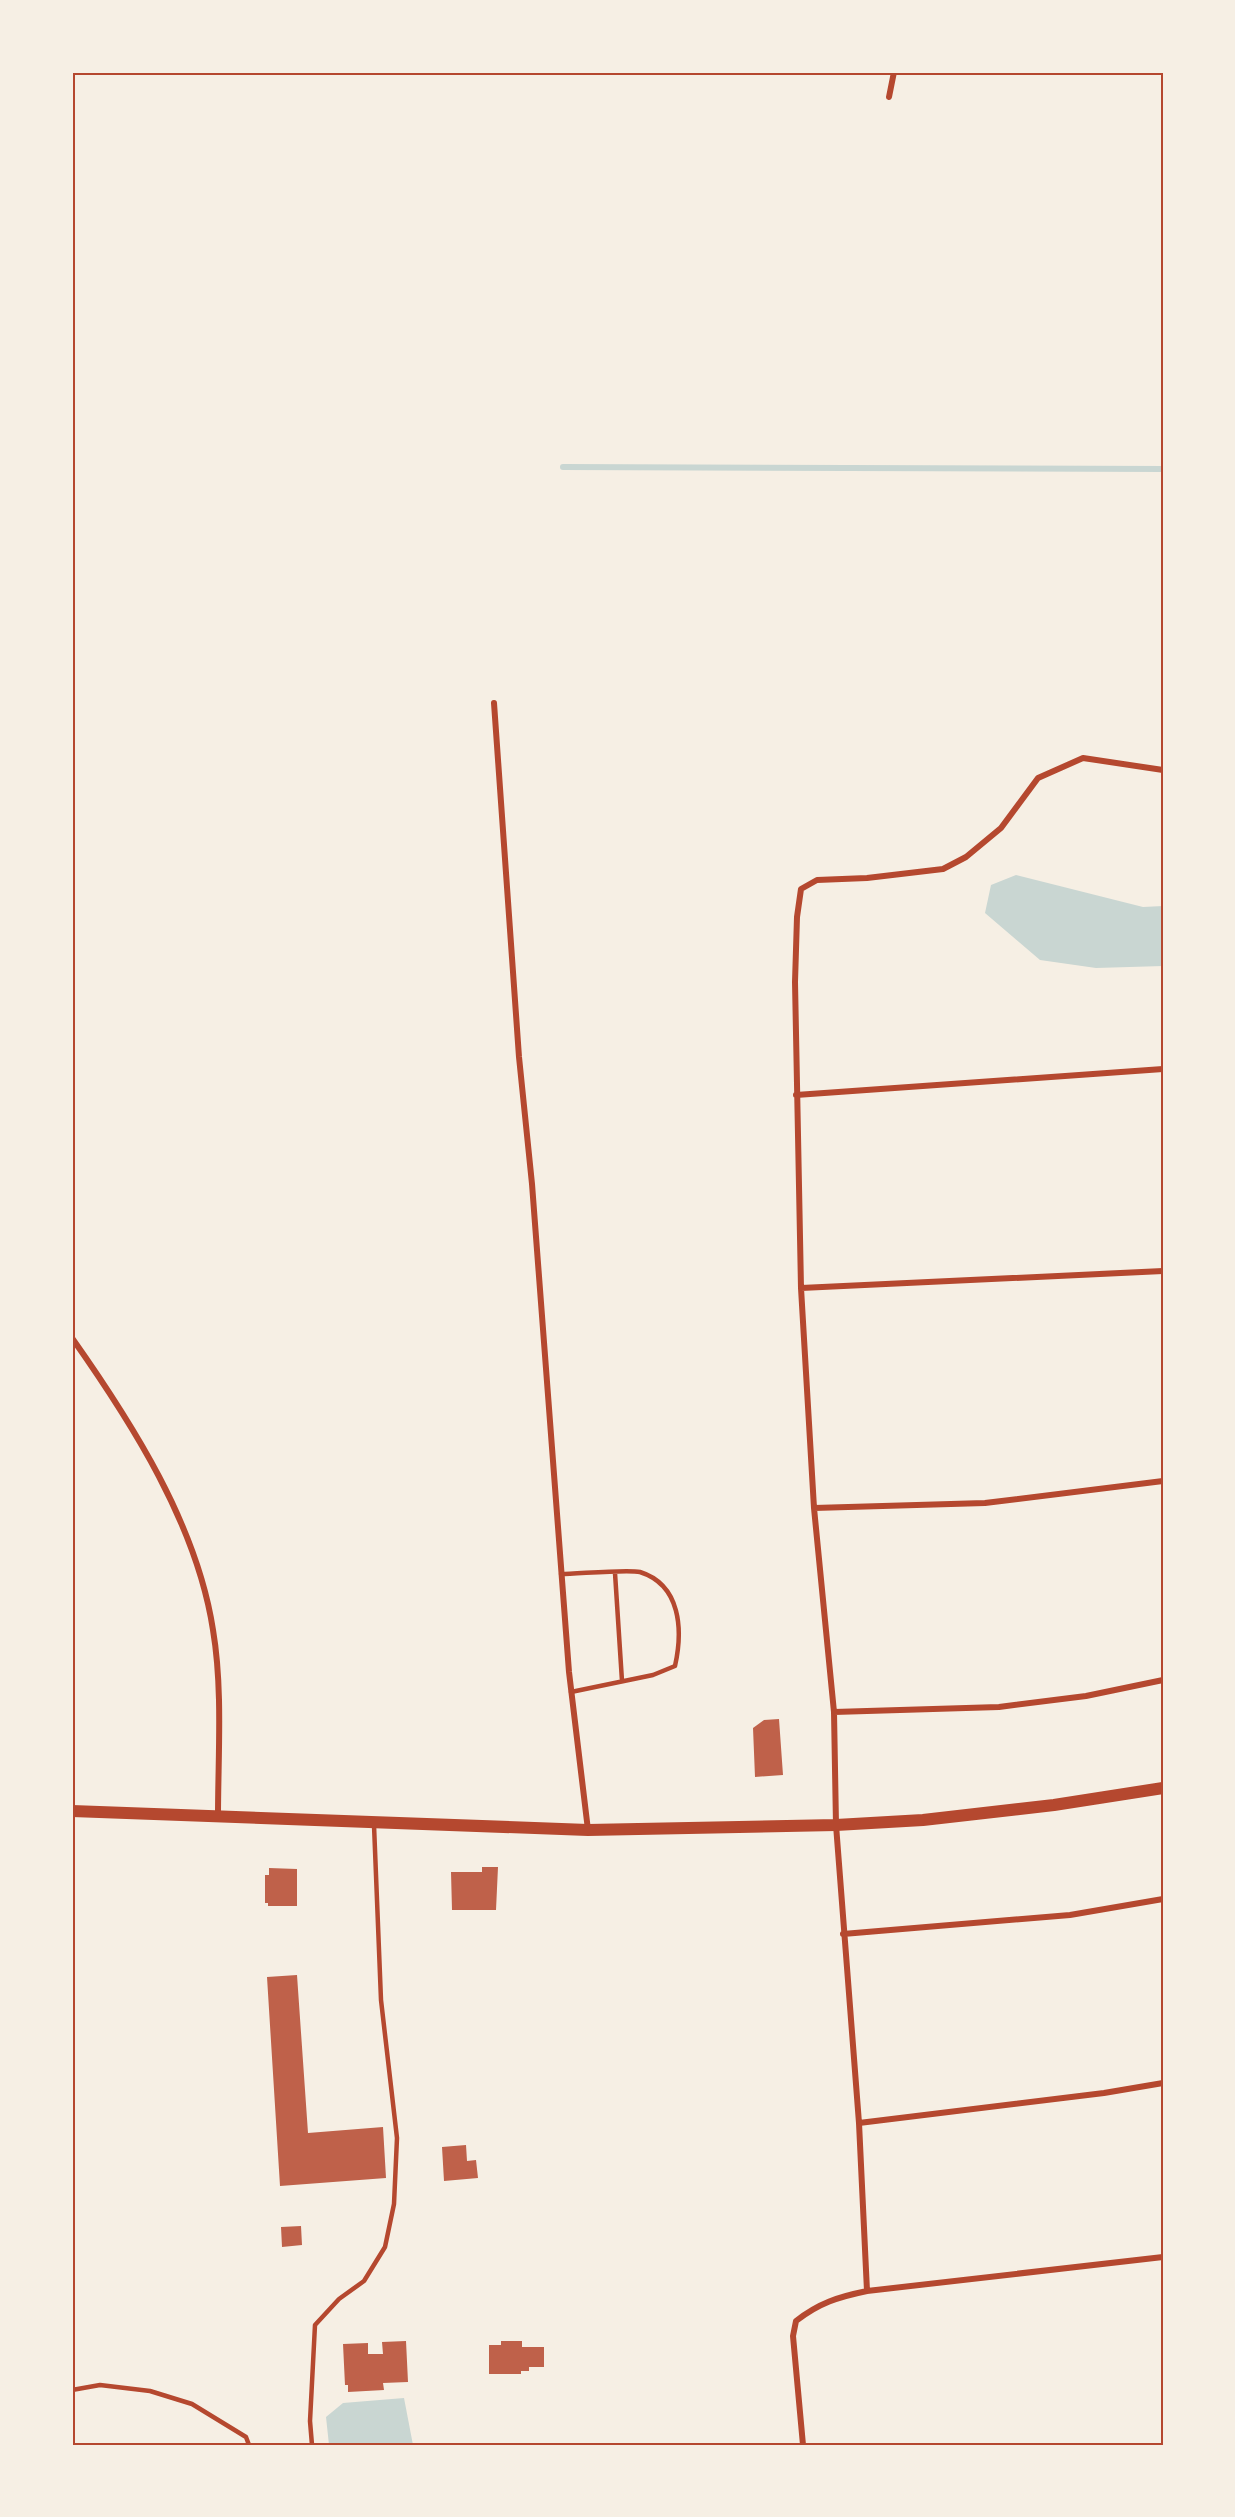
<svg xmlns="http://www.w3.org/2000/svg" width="1235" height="2517" font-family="'Fira Sans Condensed',sans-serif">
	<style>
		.water { fill: #c9d6d2 }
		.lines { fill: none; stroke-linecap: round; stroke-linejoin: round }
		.stream { stroke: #c9d6d2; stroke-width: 6 }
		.building { fill: #bf614a }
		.service { stroke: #b5482f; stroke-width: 4.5 }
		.minor { stroke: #b5482f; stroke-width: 6 }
		.secondary { stroke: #b5482f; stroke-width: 12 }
		.neatline { fill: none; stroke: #b5482f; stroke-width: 2 }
	</style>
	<rect width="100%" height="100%" fill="#f6efe4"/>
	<path class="water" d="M1016,875l127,32 20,-1v60l-67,2 -56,-8 -55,-47 6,-28z
		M404,2398l9,47h-84l-3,-28 17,-14z"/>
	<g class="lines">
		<path class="stream" d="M563,467l600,2"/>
	</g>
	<path class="building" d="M779,1719l4,56 -28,2 -2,-49 11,-8z
		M482,1867h16l-2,43h-44l-1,-38h31z
		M269,1868l28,1v37h-29v-3h-3v-28h4z
		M297,1975l11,158 75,-6 3,51 -106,8 -13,-209z
		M466,2145l1,16 9,-1 2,18 -34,3 -2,-34z
		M301,2226l1,19 -20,2 -1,-20z
		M406,2341l2,41 -25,1 1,7 -36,2v-7h-3l-2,-41 25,-1v11h15l-1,-12z
		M501,2341h21v6h22v20h-15v4h-8v3h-32v-29h12z"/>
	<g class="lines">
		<path class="service" d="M615,1573l7,108
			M561,1574c16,0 66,-5 79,-2 41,13 43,58 35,94l-22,9 -82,17
			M72,2390l28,-5 50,6 42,13 54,33 3,8
			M312,2445l-2,-24 5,-96 24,-26 25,-18 21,-34 9,-43 3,-66 -16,-138 -7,-175"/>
		<path class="minor" d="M889,97l5,-25
			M494,703l25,354 13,127 37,488 19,158
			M796,1095l367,-26
			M801,1288l362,-17
			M72,1338c60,85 125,187 141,292 10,59 5,127 5,186
			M814,1508l171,-5 178,-22
			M834,1712l165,-5 87,-11 77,-16
			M843,1934l227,-19 93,-16
			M859,2123l245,-30 59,-10
			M867,2291l-8,-168 -23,-298 -2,-113 -20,-204 -13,-220 -6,-306 2,-65 4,-28 16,-9 50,-2 76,-9 23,-12 35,-29 37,-50 45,-20 80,12
			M803,2445l-10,-109 3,-15c23,-18 42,-24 71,-30l296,-34"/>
		<path class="secondary" d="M72,1811l516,19 248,-5 87,-5 131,-15 109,-17"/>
	</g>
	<rect width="1235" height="2517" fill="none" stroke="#f6efe4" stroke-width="147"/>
	<rect x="74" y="74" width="1088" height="2370" class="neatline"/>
</svg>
